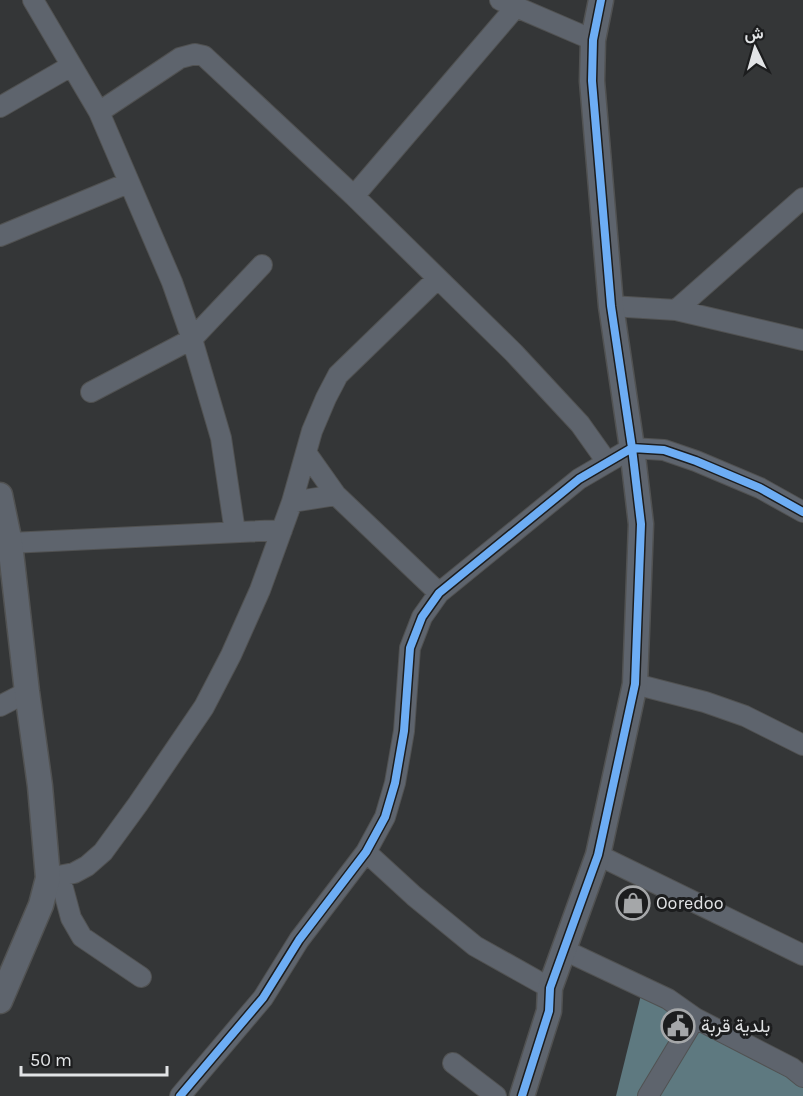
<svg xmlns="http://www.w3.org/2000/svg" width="803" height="1096" font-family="Karla,Vazirmatn,sans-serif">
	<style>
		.building { fill: #5e7980 }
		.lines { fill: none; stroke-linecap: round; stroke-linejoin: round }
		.minor-casing { stroke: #515252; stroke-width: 22 }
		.tertiary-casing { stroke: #515252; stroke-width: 27 }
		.minor { stroke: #5e646d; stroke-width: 20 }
		.tertiary { stroke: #5e646d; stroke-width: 24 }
		.cycleway-casing { stroke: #1c1d1e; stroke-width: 11 }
		.cycleway { stroke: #6dadf4; stroke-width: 8 }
		.labels { text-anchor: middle; stroke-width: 6; stroke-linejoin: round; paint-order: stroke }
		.poi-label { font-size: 18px; fill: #e2e4e6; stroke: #1c1d1e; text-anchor: start }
	</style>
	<rect width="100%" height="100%" fill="#343637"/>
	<path class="building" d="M643,987l160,79v30h-187z"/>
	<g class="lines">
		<g class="minor-casing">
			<path id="minor" d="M33,0l66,112 73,170 20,57 29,99 14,94
				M500,0l93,40
				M0,107l71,-41
				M99,112l81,-54 15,-4 9,2 150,140 160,157 66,71 27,38
				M354,196l161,-188
				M0,236l128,-53
				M611,306l65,4 127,30
				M676,310l127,-112
				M91,392l101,-53 70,-74
				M307,454l29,41 103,98
				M292,502l44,-7
				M10,543l272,-13
				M635,684l70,18 40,14 58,29
				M0,706l27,-14
				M366,852l48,44 61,50 75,42
				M598,855l205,100
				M60,877l11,41 11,19 59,40
				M48,878l26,-5 13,-7 16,-14 35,-48 66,-97 27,-52 29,-65 32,-88 20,-71 14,-33 12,-23 99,-96
				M564,950l104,49 27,19 97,50 11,9
				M453,1063l43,33
				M180,1096l83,-98 36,-58 67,-88 19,-35 10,-34 9,-52 6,-83 12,-31 17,-24 140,-114 53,-31 32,2 32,11 64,27 43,24
				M648,1096l47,-78"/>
		</g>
		<g class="tertiary-casing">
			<path id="tertiary" d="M0,495l10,48 17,149 13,94 8,92 -7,27 -41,96
				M522,1096l27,-85 1,-23 48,-133 37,-171 6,-160 -9,-76 -21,-142 -19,-225 1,-41 8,-40"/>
		</g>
		<use href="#minor" class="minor"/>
		<use href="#tertiary" class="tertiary"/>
		<g class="cycleway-casing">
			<path id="cycleway" d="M180,1096l83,-98 36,-58 67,-88 19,-35 10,-34 9,-52 6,-83 12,-31 17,-24 140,-114 53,-31 32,2 32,11 64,27 43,24
				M522,1096l27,-85 1,-23 48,-133 37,-171 6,-160 -9,-76 -21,-142 -19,-225 1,-41 8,-40"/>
		</g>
		<use href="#cycleway" class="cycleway"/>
	</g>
	<defs>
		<g id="shop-ring" transform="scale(1.725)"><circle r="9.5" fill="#1c1d1e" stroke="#a5a7a9" stroke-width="1.5"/><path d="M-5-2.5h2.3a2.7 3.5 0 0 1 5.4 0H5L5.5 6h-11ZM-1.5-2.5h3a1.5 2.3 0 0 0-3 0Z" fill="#a5a7a9"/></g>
		<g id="civic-ring" transform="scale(1.725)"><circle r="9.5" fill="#1c1d1e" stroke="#a5a7a9" stroke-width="1.5"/><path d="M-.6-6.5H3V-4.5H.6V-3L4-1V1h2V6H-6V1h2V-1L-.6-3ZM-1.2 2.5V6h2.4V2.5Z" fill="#a5a7a9"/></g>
	</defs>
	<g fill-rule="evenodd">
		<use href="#shop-ring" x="633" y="903"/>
		<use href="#civic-ring" x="678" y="1026"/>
	</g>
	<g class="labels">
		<g class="poi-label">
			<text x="656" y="909">Ooredoo</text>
			<text x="701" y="1032">بلدية قربة</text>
		</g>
	</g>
	<g transform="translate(755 48) rotate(355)" stroke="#1c1d1e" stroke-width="4.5" paint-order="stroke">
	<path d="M0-4.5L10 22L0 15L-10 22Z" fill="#e2e4e6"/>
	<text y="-9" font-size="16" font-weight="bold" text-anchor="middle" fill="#e2e4e6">ش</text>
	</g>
	<path d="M21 1066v9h146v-9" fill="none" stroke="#e2e4e6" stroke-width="3"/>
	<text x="30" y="1066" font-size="18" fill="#e2e4e6" stroke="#1c1d1e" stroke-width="4.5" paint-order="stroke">50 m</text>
</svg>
